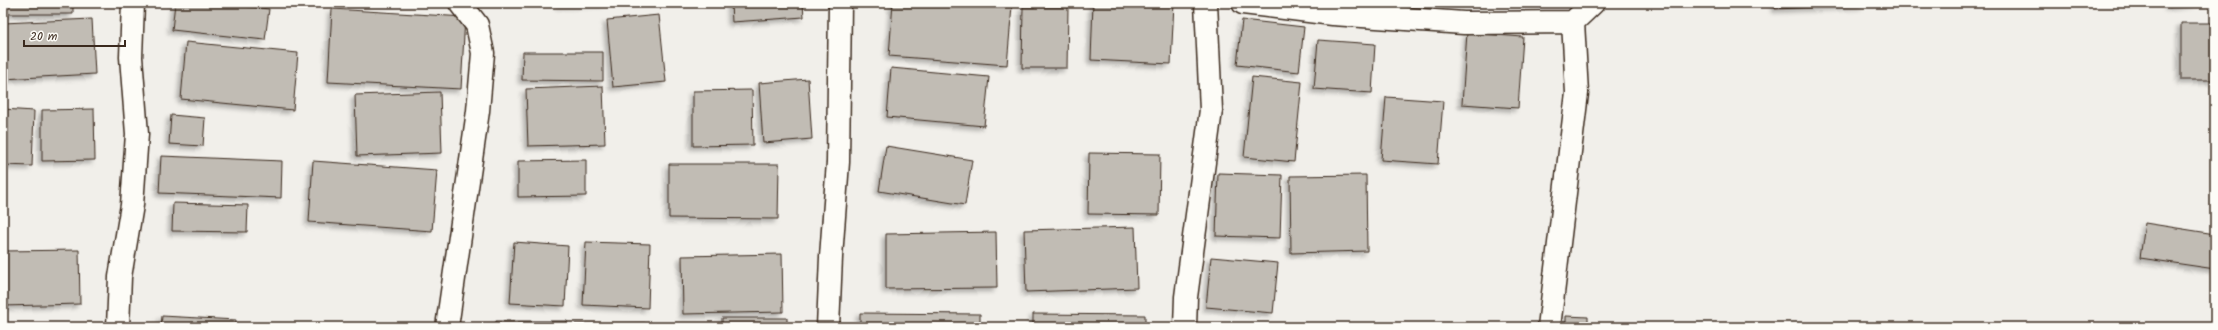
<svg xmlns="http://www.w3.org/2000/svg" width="2218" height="330" font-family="Kalam,sans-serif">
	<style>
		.building { fill: #c1bcb4; stroke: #3b2a1e; filter: url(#shadow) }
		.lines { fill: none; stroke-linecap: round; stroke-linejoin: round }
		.minor-casing { stroke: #3b2a1e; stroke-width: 25 }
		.minor { stroke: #fdfcf7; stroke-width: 22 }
	</style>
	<defs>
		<filter id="shadow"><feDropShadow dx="-3.5" dy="3.5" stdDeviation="2" flood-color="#0004"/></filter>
	</defs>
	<rect width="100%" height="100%" fill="#f1efea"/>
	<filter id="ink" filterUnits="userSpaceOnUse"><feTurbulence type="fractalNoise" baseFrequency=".025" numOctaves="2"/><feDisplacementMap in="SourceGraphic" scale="8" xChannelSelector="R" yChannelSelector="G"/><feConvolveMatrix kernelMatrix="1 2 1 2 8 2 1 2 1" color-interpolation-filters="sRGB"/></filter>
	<g filter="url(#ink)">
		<path class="building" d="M3,3h70v11h-70z
			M175,3h40l54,6 -4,31 -93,-10z
			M559,3h47l-47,2z
			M731,3h72l1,14 -72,5z
			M893,3h83l36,3 -5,59 -118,-9z
			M1093,3h81l-3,61 -80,-4z
			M1775,3h89v2l-89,4z
			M2168,3h29l-28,4z
			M1023,7h45l-1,61h-45z
			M332,9l133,8 -4,72 -133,-7z
			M659,15l7,67 -53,5 -6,-67z
			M92,19l3,55 -92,5v-56z
			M1242,20l62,7 -5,45 -62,-7z
			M2181,23h34v57h-34z
			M1467,33l56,4 -5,71 -56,-4z
			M1318,40l57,4 -3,49 -58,-4z
			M186,42l112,11 -5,57 -112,-11z
			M523,52h80v29l-81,-1z
			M891,68l98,9 -5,49 -97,-9z
			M1252,77l50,5 -8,80 -50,-5z
			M808,79l4,60 -49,4 -4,-60z
			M603,86l2,58 -77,2 -2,-57z
			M752,90l1,55 -60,1v-55z
			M440,92l2,61 -85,3 -2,-61z
			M1386,97l57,4 -5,63 -57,-4z
			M3,109l31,2 -2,55 -29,-1z
			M94,109l1,51 -53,1v-51z
			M171,115l34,3 -2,28 -34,-2z
			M886,146l86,14 -7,45 -86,-14z
			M1089,153l71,1 -1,61 -71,-1z
			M161,156l121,5 -1,37 -122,-5z
			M586,160v36l-68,1v-36z
			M313,161l124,9 -5,61 -123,-9z
			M669,164h110l-1,55 -109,-1z
			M1218,173l64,2 -2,63 -64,-2z
			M1366,175l1,76 -76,2 -1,-77z
			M173,203l75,2 -1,27 -75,-1z
			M2145,223l70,11v35l-75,-11z
			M1135,227l2,61 -111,4 -2,-62z
			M996,232l1,56 -111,1v-55z
			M514,242l54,4 -3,60 -55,-3z
			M586,242l64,2 -2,64 -65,-3z
			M79,250l1,54 -77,2v-55z
			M782,254l1,58 -100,2 -1,-58z
			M1211,257l67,6 -5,50 -67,-6z
			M860,313l120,1v13h-120z
			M1033,314l112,1v12h-112z
			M162,316l74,4v7h-75z
			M1566,316l22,1v10h-22z
			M722,318h65v9h-65z
			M496,321h71v6h-71z
			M645,323v4h-70v-3z"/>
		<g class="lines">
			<g class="minor-casing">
				<path id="minor" d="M1243,3l90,11 131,9 109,-1 20,-19
					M118,327l2,-50 12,-72 5,-71 -6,-77 2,-54
					M447,327l31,-216 5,-58 -6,-28 -17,-22
					M828,327l3,-70 7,-95 2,-159
					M1185,327l1,-30 25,-187 -5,-107
					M1549,327l28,-234 -4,-71"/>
			</g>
			<use href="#minor" class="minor"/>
		</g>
	</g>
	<rect width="2218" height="330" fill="none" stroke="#fdfcf7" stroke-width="16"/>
	<rect x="8" y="8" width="2202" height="314" fill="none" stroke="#3b2a1e" stroke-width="1.5" filter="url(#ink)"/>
	<path d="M24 40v6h101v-6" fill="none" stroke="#3b2a1e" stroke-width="2"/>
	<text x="30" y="40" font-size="12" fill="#3b2a1e" stroke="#fdfcf7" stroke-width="3" paint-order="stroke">20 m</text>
</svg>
